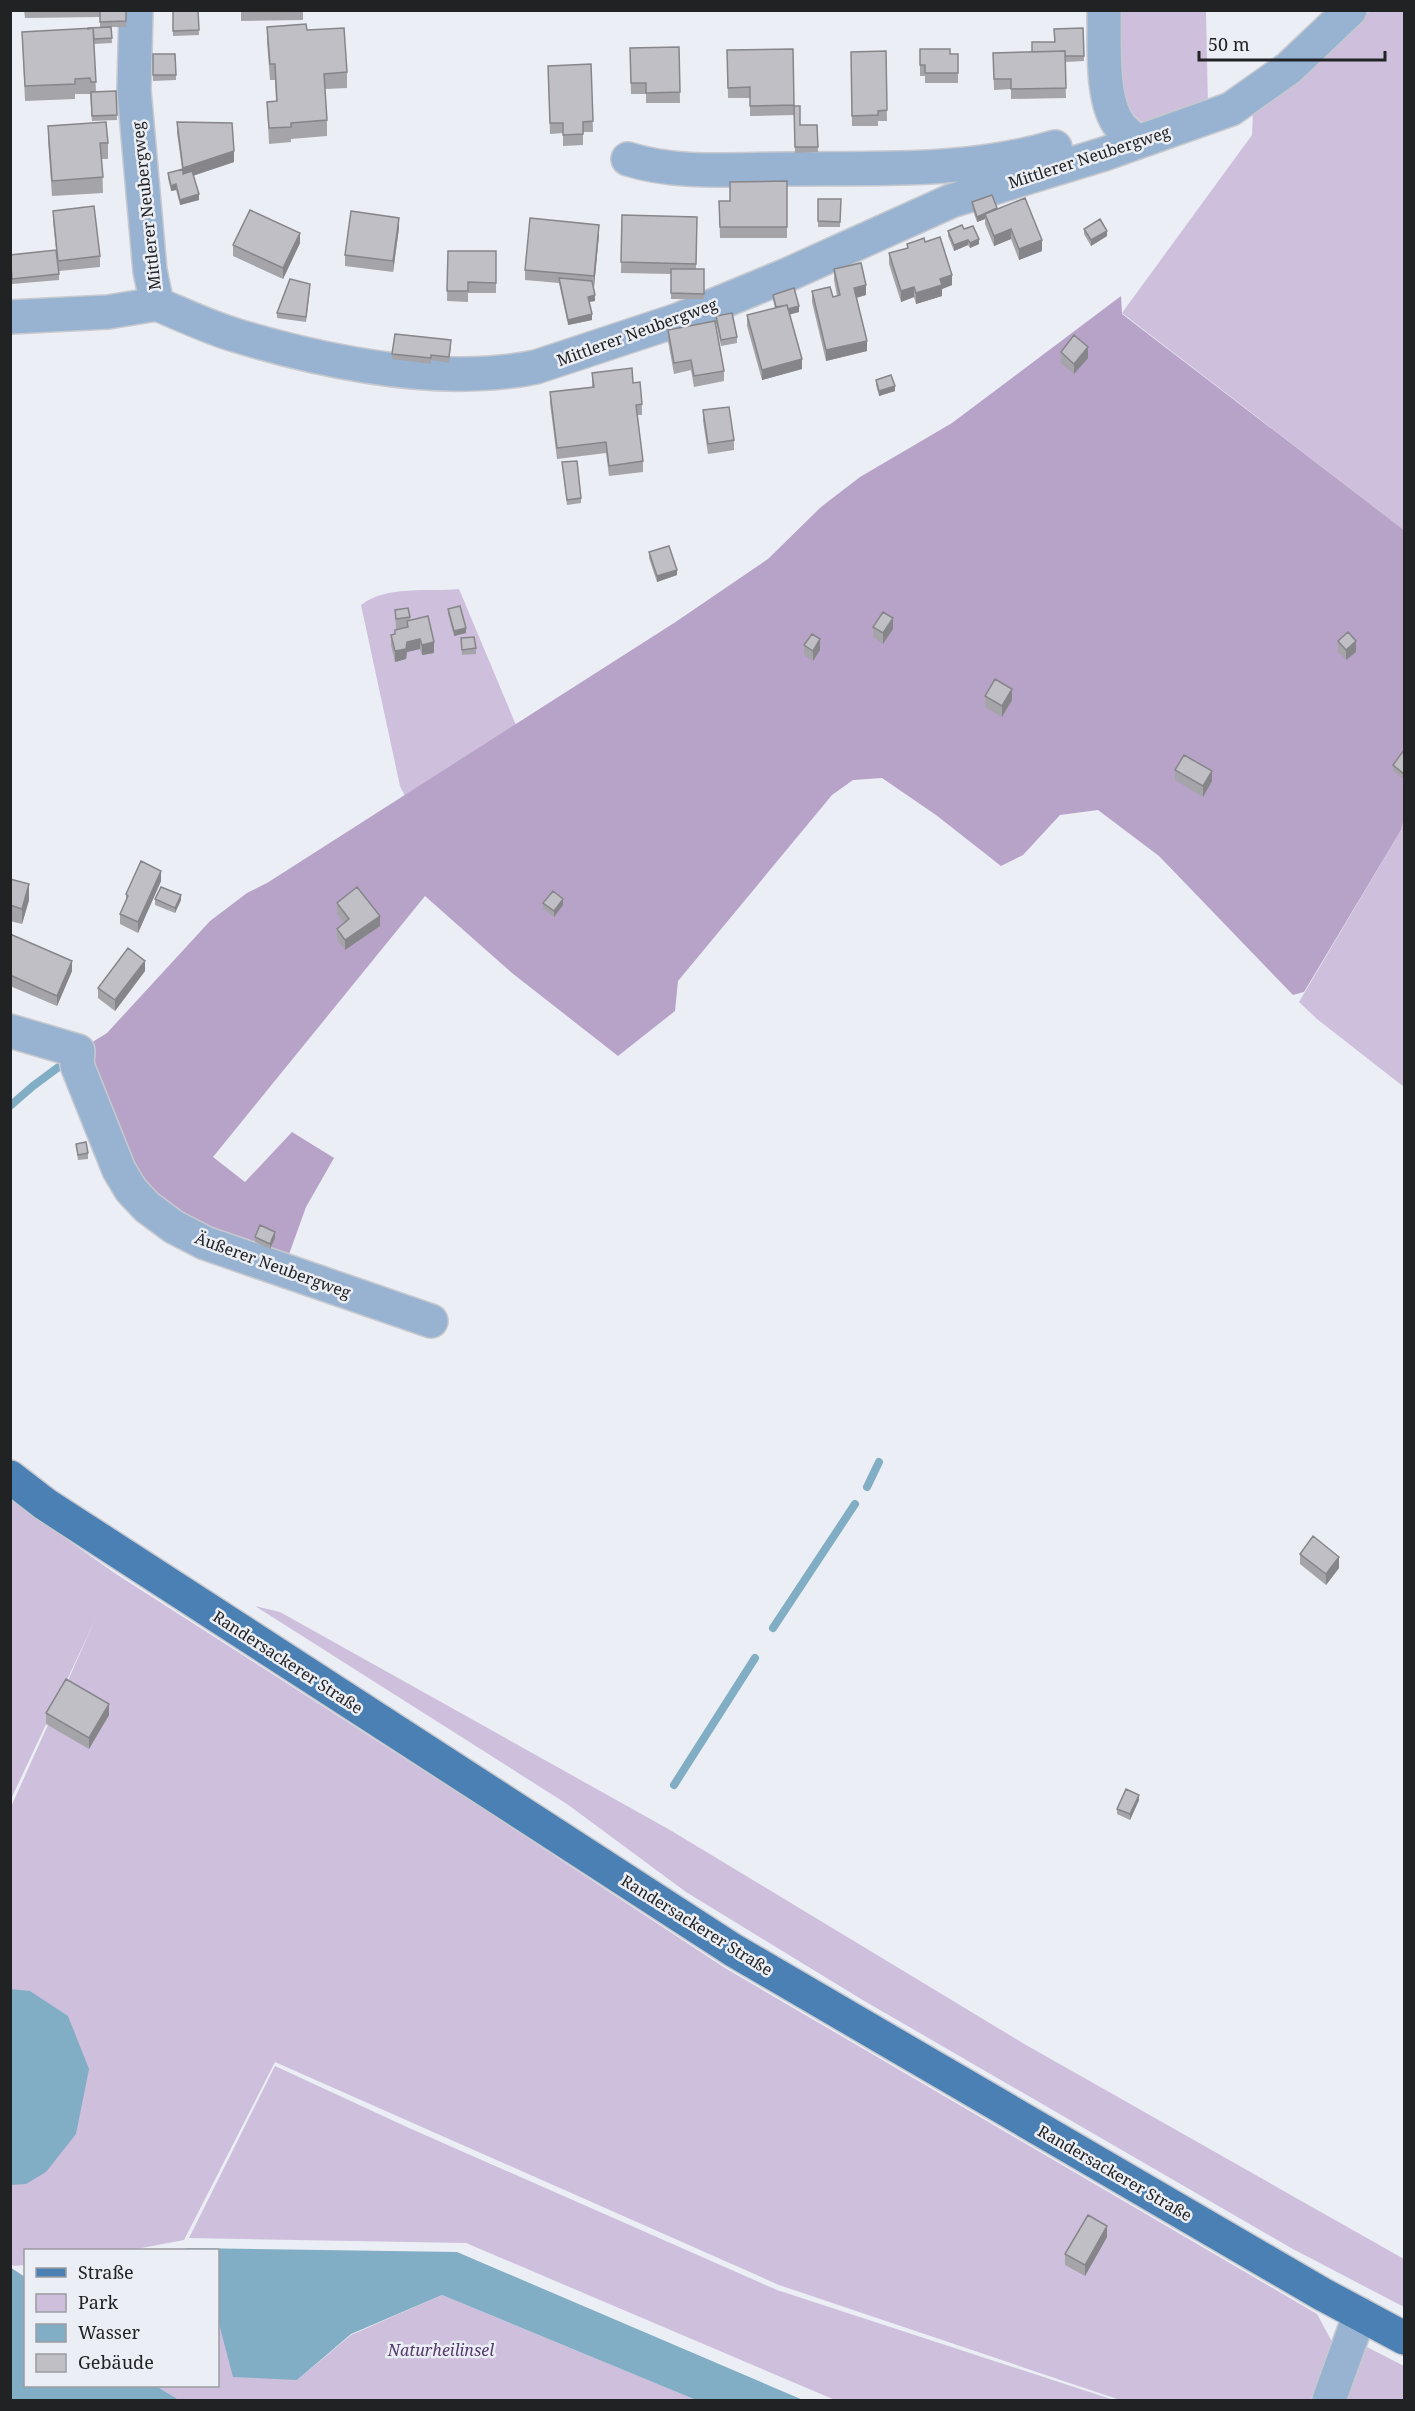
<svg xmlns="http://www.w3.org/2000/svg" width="1415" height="2411" font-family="'Noto Serif',serif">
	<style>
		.green { fill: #cebfdc }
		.forest { fill: #b7a3c8 }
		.water { fill: #81aec4 }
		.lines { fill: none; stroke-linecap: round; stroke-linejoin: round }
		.stream { stroke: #81aec4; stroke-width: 8 }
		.minor-casing { stroke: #c7c9cf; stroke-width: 36 }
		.major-casing { stroke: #c7c9cf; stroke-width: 36 }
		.minor { stroke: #97b3d1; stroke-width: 33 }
		.major { stroke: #4b80b5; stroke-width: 33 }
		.wall { fill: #a4a4a9 }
		.shaded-wall { fill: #86868a }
		.building { fill: #bfbfc5; stroke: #86868a; stroke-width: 1.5 }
		.labels { text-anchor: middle; stroke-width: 5; stroke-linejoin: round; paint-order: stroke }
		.street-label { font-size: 16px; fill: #212224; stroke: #ebeef4 }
		.park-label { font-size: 16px; font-style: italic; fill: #55396b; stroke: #ebeef4 }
	</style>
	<rect width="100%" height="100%" fill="#ebeef4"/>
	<path class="green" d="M1115,11h91l2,95 -57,20 -11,-5 -16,-17z
		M1370,11h34v519l-282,-217 130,-178 1,-24 43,-32z
		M459,589l57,136 -111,71 -5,-10 -39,-181c26,-20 66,-13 98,-16z
		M1404,819v268l-87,-68 -18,-17 102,-172z
		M11,1500l105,74 372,238 237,156 592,346 20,37 -27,49h-190l-341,-115 -504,-223 -91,178 -53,10h-105l-1,15 -11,1 -4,-2 1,-457 85,-189 -85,181z
		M255,1606l25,6 390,218 356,215 378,214v48l-113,-59 -430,-249 -175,-107 -119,-88z
		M275,2066l134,62 368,162 337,110h-279l-369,-157 -277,-5z
		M442,2295l254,105h-517l-23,-14h62v-66l79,60 54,-45z
		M1361,2344l43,22v34h-61z"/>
	<path class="forest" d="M1121,296l1,18 282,216v289l-3,11 -97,162 -11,3 -134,-139 -61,-46 -38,5 -37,40 -22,11 -65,-51 -54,-37 -29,2 -21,15 -154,186 -3,30 -57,45 -106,-83 -87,-77 -212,261 32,25 47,-50 42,26 -28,49 -23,64 -136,-64 -69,-156 29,-18 103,-112 37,-28 20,-10 407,-260 94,-64 53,-52 39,-30 92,-54z"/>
	<path class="water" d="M10,1989l20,2 38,25 21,53 -13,65 -30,38 -20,12 -15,1z
		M188,2248l269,4 346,148h-107l-254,-105 -91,39 -54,46 -64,-3 -15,-57v-70h-40z
		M10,2267l15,10 1,109h130l23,14h-168z"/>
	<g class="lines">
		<path class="stream" d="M10,1106l23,-20 27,-20
			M867,1487l12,-25
			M773,1628l82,-124
			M674,1785l81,-127"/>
		<g class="minor-casing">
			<path id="minor" d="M136,10l-2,80 16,181 7,33
				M1104,10c1,32 -4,90 16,116 5,6 11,11 17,16
				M628,159c49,16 108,10 159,10 91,-1 180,4 268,-22
				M157,304c26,11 53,24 81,32 90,27 205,50 298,31l142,-47 109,-45 164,-74 153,-47 127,-45 58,-41 61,-58
				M10,317l98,-5 49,-8
				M10,1031l68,20 -1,14 42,105 12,20 16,17 27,20 31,16 226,78
				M1329,2400l31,-86"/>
		</g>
		<g class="major-casing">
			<path id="major" d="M10,1477l35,27 688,446 589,344 82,44"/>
		</g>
		<use href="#minor" class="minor"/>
		<use href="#major" class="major"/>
	</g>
	<path class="wall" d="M24,10h102v17h-15l1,16 -18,1 2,48 20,-1 1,29 -25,1 -2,-27h-15v5l-50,2 -3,-69 66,-3 12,-2v-10l-75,1z
		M173,10h25l1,25 -26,1z
		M241,10h62v10l-62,1z
		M267,27l40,3 40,42v16l-22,1 2,31v16l-36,3v3l-22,2 -2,-42 9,-1 -1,-21h-5l-3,-38z
		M1083,28l1,33 -19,1 1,36 -55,1v-10l-17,1 -1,-37 39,-1z
		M679,47l1,56h-34v-9h-15l-1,-46z
		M920,49l30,5h8v29h-33v-7h-5z
		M727,50l67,56 6,19h17l1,27 -23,1 -1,-42v4l-44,1v-18h-22z
		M886,51l1,70h-9v5h-26l-1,-74z
		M153,54h22l1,26 -23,1z
		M591,64l2,68h-10v13l-20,1v-13l-13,1 -2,-68z
		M177,122l57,40 -41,14 6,24 -19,5 -4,-15 -5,1 -3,-13v-5l14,-4 -5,-36z
		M48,126l60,17v16h-6l1,34 -51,3 -4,-55z
		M787,181v57h-67l-1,-37h11z
		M818,199h23l-1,28h-22z
		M972,202l25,7 45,42 -23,9 -8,-21 -17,7 -9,-22v-5l-8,3 -5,-14z
		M53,211l47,45v11l-41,4v9l-47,4 -2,-5v-24l46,-5 -3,-29z
		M622,215l75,2 -1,52h8v30h-33v-25l-50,-1z
		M399,228l-6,44 -48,-6v-11z
		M964,229l15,15 -9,4 -2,-3 -14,6 -6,-15v-5z
		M1084,229l23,7 -16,10 -7,-12z
		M599,235l-5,52h-1l2,14 -6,1 3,18 -24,5 -9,-42 -34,-3v-10z
		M925,242l27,43 -10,4v7l-26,8 -2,-7 -13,5 -12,-38v-11l18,-5v-4z
		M300,243l-17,36 -50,-23v-11z
		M448,251h48v42h-28v9l-21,-1z
		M834,269l32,26 -9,3 10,53 -41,10 -14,-59v-11l21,6 4,-1 -3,-16z
		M310,289l-4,33 -29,-4v-5z
		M773,295l26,17 -9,2 12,55 -40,11 -15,-54v-11l28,-7 -2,-8z
		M716,316l21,21v6l-16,3 -5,-25z
		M668,330l56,41v10l-30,6 -3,-17 -17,4 -6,-33z
		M451,345l-2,18 -18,-3v4l-39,-5v-5z
		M1061,352l27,6 -14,16 -13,-11z
		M592,373l41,10 9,21v11h-5l6,46v11l-34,4 -3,-23 -49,6 -7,-56v-11l42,-5z
		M876,380l19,11 -16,5 -3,-11z
		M703,410l31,30v10l-26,4 -5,-33z
		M562,462l19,36v5l-14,2z
		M649,552l28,23 -20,7 -8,-24z
		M448,609l18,24 -12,3 -6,-22z
		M395,610l15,7v3l24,33 -12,2 -2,-6 -13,3 -1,7 -11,3 -4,-17v-10l4,-1v-4l8,-1h-7z
		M873,627l20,2 -10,15 -10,-7z
		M461,638l15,10v6l-14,1z
		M1338,641l18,11 -10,8 -8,-8z
		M804,645l16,5 -7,11 -9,-6z
		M985,696l27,4 -10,17 -17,-10z
		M1404,750v29l-11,-8v-6z
		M1175,770l37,11 -9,16 -28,-17z
		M10,879l19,21 -7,24 -12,-3z
		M161,881l-23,52 -18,-9v-10l6,-13v-7z
		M155,899l26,1 -6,13 -20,-8z
		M337,903l43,23 -35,24 -8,-10v-11l7,-6 -7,-9z
		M543,903l20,2 -9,12 -11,-8z
		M10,934l62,37 -15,35 -47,-20z
		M145,971l-30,40 -17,-13v-10z
		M76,1144l12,9v6l-10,1z
		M255,1237l20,1 -5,11 -15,-7z
		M1300,1554l39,14 -13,17 -26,-21z
		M46,1713l63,2 -20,34 -43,-25z
		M1139,1800l-9,20 -13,-6v-5z
		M1107,2237l-22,39 -20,-11v-11z"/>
	<path class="shaded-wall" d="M234,151v11l-51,17v-11z
		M176,184v6l-5,1v-5z
		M199,194v6l-19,5v-5z
		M997,208l-12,6v5l-8,3v-5z
		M399,218v10l-6,44v-11z
		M599,225v10l-5,52v-11z
		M1011,229v10l-17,7v-10z
		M1107,231v5l-16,10v-6z
		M300,233v10l-17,36v-11z
		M979,239v5l-9,4v-5z
		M968,240v5l-14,6v-6z
		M1042,240v11l-23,9v-11z
		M952,275v10l-10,4v7l-26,8v-11l24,-14z
		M866,285v10l-12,3v-10z
		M914,287v10l-13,5v-11z
		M595,295v6l-7,1v-5z
		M799,306v6l-21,6v-6z
		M592,314v6l-24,5v-5z
		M867,341v10l-41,10v-11z
		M1088,347v11l-14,16v-10z
		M802,359v10l-40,11v-10z
		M895,386v5l-16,5v-5z
		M677,570v5l-20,7v-6z
		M893,618v11l-10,15v-11z
		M466,628v5l-12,3v-5z
		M420,639v10l-13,3 -1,7 -11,3v-11l12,-9z
		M820,639v11l-7,11v-10z
		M1356,641v11l-10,8v-10z
		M434,642v11l-12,2v-10z
		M1012,689v11l-10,17v-11z
		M1212,771v10l-9,16v-11z
		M161,871v10l-23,52v-11z
		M29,884v16l-7,24v-15z
		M181,895v5l-6,13v-5z
		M563,899v6l-9,12v-6z
		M380,916v10l-35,24v-10z
		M72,961v10l-15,35v-10z
		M145,961v10l-30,40v-11z
		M275,1232v6l-5,11v-5z
		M1339,1557v11l-13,17v-11z
		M109,1704v11l-20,34v-11z
		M1139,1795v5l-9,20v-6z
		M1107,2226v11l-22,39v-11z"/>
	<path class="building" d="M100,10h26v11l-26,1z
		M173,10h25l1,20 -26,1z
		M306,24l1,6 37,-2 3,44 -23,2 3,46 -36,3v4l-22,1 -2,-26 10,-1 -2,-37h-5l-3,-37z
		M111,27l1,11 -18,1 -1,-11 -5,1v-1z
		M93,28l3,54h-5l-1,-4 -15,1v5l-50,2 -3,-54z
		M1083,28l1,28h-19v-5l-33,1v-10h23l-1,-13z
		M679,47l1,45 -34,1v-10h-15l-1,-35z
		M793,49l1,56 -44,1v-19l-22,1 -1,-38z
		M920,49h30v5h8v19h-33v-8h-5z
		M886,51l1,59 -9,1v4l-26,1 -1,-64z
		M1065,51l1,37 -55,1v-10h-17l-1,-26z
		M153,54h22l1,21h-23z
		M591,64l2,57 -10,1v12l-20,1v-12h-13l-2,-57z
		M116,91l1,24 -25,1 -1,-24z
		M794,106h6v19h17l1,22h-23z
		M106,122l2,21h-8l3,34 -51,4 -4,-55z
		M177,122l55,1 2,28 -51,17z
		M183,169v5l9,-3 7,23 -19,6 -4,-16 -5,2 -3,-13z
		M787,181v46h-67l-1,-26h11v-19z
		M992,195l5,13 -20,9 -5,-15z
		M1025,198l17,42 -23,9 -8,-20 -17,7 -9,-22z
		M818,199h23l-1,23 -22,-1z
		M94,206l6,50 -42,5 -5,-50z
		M250,210l50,23 -17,35 -50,-23z
		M351,211l48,7 -6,43 -48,-6z
		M622,215l75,2 -1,47 -75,-2z
		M530,218l69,7 -5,51 -69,-6z
		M1100,219l7,12 -16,9 -7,-11z
		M962,225l2,4 9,-3 6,13 -9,4 -2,-3 -14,5 -6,-14z
		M940,237l12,38 -12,4 2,6 -26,8 -2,-6 -13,4 -12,-38 19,-5 -1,-4 9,-3 8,-3 1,4z
		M56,250l3,24 -47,5 -2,-24z
		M448,251h48v32l-28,-1v9h-21z
		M861,263l5,22 -12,3 13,53 -41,9 -14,-59 18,-4 3,10 7,-2 -6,-26z
		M671,269h33v25l-33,-1z
		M559,278l33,3 3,14 -7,2 4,17 -24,6z
		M290,279l20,5 -4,33 -29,-4z
		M794,288l5,18 -11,3 -1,-4 -11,2 -3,-12z
		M787,305l15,54 -40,11 -15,-55z
		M732,313l5,24 -16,3 -5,-24z
		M715,321l9,50 -30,5 -3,-16 -17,3 -6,-33z
		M395,334l56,6 -2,17 -18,-2v3l-39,-4z
		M1074,335l14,12 -14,17 -13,-12z
		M632,368l1,15 7,-1 2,22 -6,1 7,56 -34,5 -3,-24 -49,6 -7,-56 44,-5 -2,-14z
		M891,375l4,11 -16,5 -3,-11z
		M729,407l5,33 -26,4 -5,-34z
		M577,461l4,37 -14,2 -5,-38z
		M669,546l8,24 -20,6 -8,-24z
		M460,606l6,22 -12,3 -6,-22z
		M408,608l2,9 -14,2 -1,-9z
		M883,612l10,6 -10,15 -10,-6z
		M428,616l6,26 -12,3 -2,-6 -13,3 -1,7 -11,2 -4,-16 4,-1v-4l13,-3 -1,-6z
		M1348,632l8,9 -10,9 -8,-9z
		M812,634l8,5 -7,12 -9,-6z
		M474,637l2,11 -14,2 -1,-12z
		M995,679l17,10 -10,17 -17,-10z
		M1404,750v24l-11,-9z
		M1184,755l28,16 -9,15 -28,-16z
		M141,861l20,10 -23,51 -18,-8 8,-18 -2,-2z
		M10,879l19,5 -7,25 -12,-4z
		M161,887l20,8 -6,13 -20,-9z
		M357,887l23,29 -35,24 -8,-11 12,-10 -12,-16z
		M553,891l10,8 -9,12 -11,-8z
		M10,934l62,27 -15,35 -47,-21z
		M128,948l17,13 -30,39 -17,-12z
		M86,1142l2,11 -10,2 -2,-11z
		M260,1225l15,7 -5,12 -15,-7z
		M1313,1536l26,21 -13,17 -26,-20z
		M66,1679l43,25 -20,34 -43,-25z
		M1126,1789l13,6 -9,19 -13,-5z
		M1088,2215l19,11 -22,39 -20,-11z"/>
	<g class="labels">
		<g class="street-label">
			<text transform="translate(1089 157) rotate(-18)" y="6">Mittlerer Neubergweg</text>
			<text transform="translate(146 206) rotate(-96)" y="6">Mittlerer Neubergweg</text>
			<text transform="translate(637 332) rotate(-20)" y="6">Mittlerer Neubergweg</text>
			<text transform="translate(273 1265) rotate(20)" y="6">Äußerer Neubergweg</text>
			<text transform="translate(288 1662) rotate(33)" y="6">Randersackerer Straße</text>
			<text transform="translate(697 1925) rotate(32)" y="6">Randersackerer Straße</text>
			<text transform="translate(1115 2173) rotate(30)" y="6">Randersackerer Straße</text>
		</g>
		<g class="park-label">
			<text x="441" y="2356">Naturheilinsel</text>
		</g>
	</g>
	<rect width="1415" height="2411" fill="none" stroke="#212224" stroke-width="24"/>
	<rect x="24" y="2249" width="195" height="138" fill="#ebeef4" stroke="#9a9ca1" stroke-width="1.5"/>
	<rect x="36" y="2268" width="30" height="9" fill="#4b80b5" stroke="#9a9ca1" stroke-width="1.5"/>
	<text x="78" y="2279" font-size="18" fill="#212224">Straße</text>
	<rect x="36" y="2294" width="30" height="18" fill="#cebfdc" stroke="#9a9ca1" stroke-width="1.5"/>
	<text x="78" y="2309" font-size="18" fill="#212224">Park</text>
	<rect x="36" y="2324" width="30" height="18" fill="#81aec4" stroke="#9a9ca1" stroke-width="1.5"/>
	<text x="78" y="2339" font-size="18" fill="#212224">Wasser</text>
	<rect x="36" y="2354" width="30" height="18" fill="#bfbfc5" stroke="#9a9ca1" stroke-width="1.5"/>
	<text x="78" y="2369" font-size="18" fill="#212224">Gebäude</text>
	<path d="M1199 51v9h186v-9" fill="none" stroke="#212224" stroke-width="3"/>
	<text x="1208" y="51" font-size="18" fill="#212224" stroke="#ebeef4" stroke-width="4.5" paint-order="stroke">50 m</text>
</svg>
